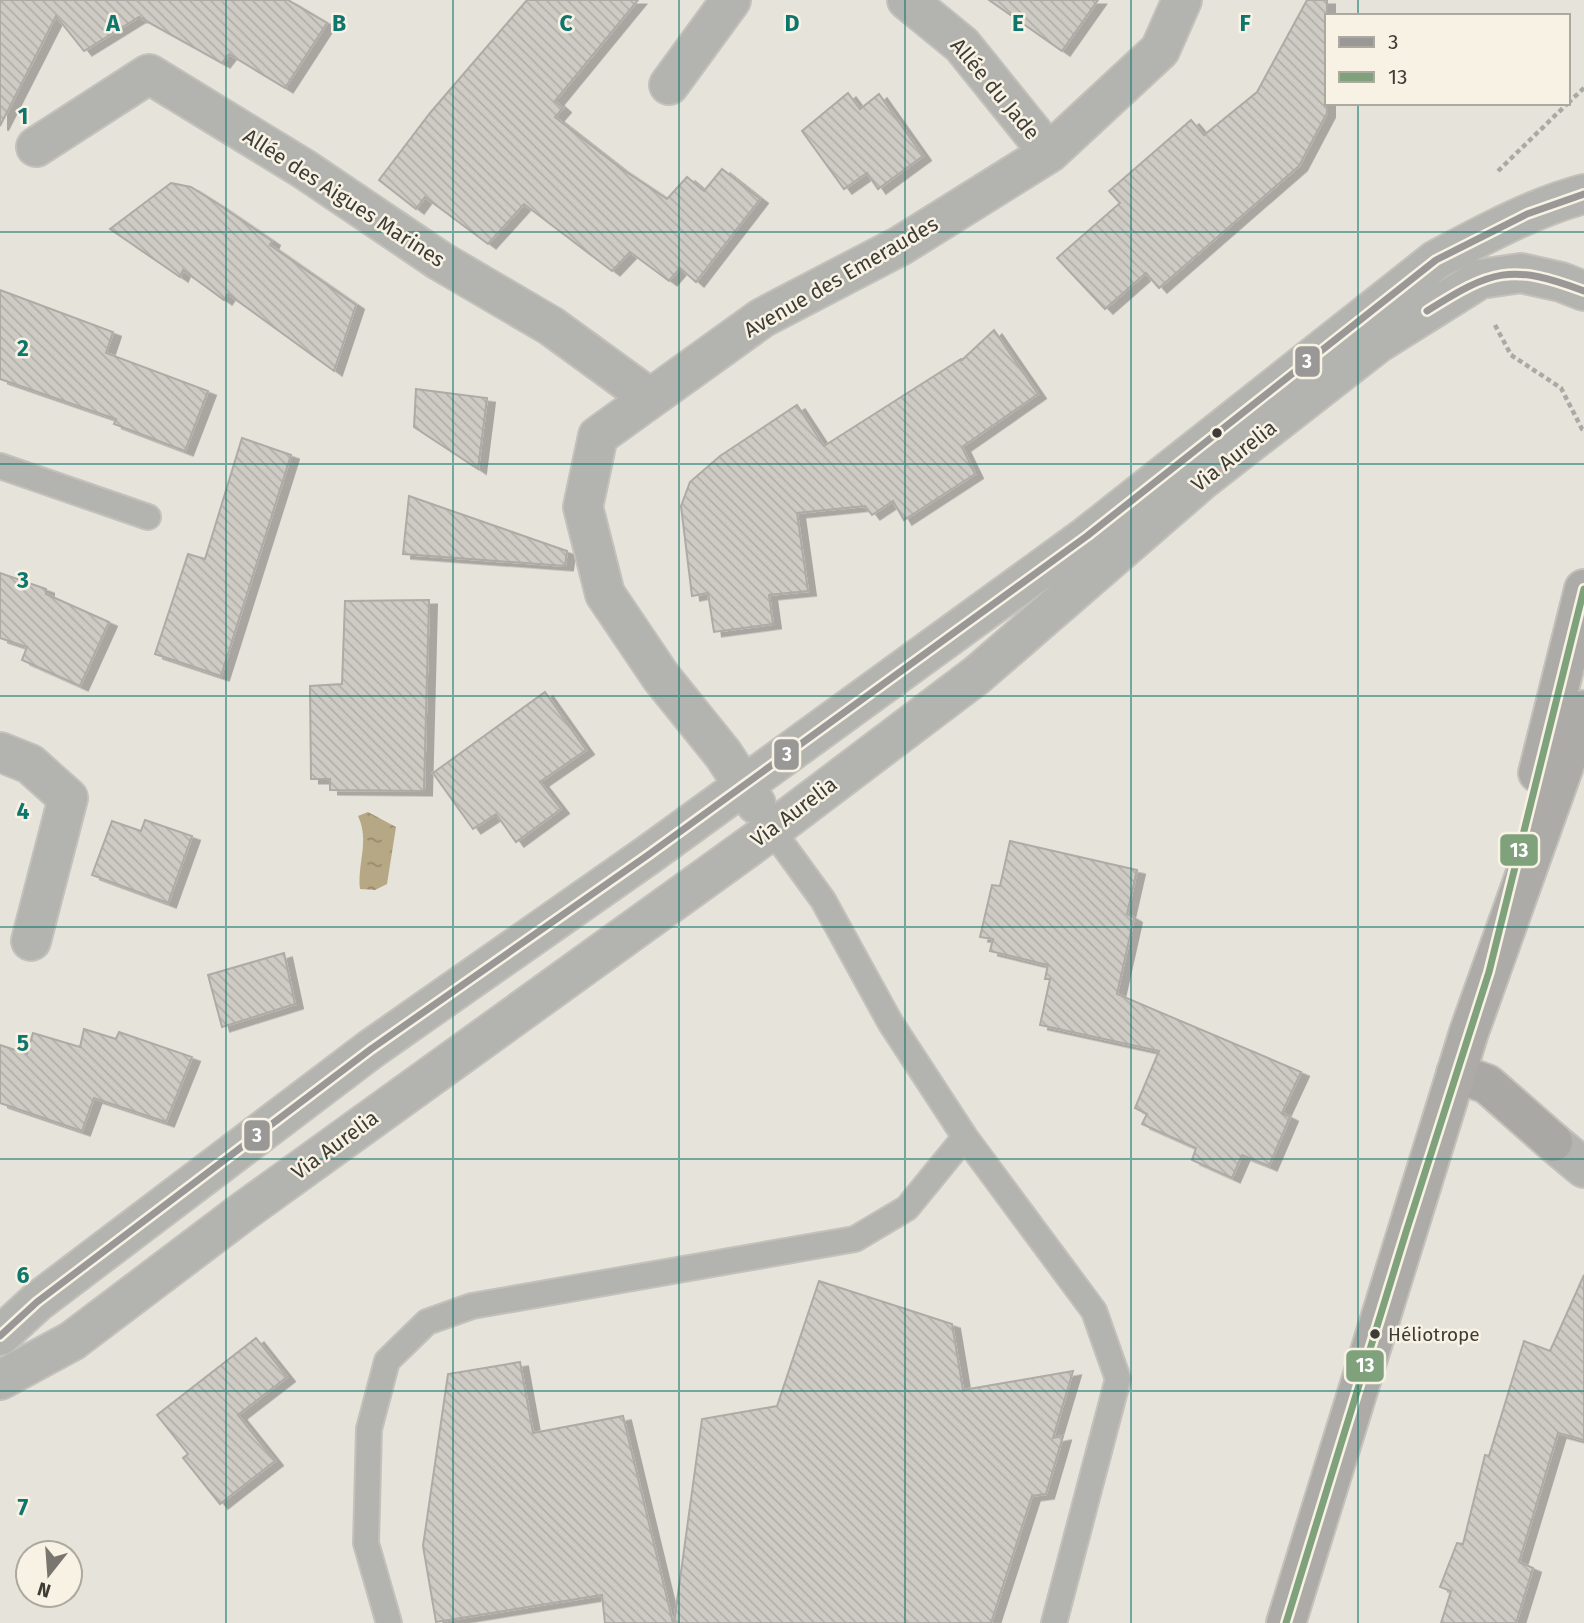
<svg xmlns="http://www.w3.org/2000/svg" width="1584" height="1623" font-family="'Fira Sans',sans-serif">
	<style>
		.water { fill: url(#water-ripples) }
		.building { fill: url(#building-back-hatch); stroke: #aeaba6; stroke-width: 2; filter: url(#shadow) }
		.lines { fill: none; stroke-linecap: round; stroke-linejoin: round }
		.lane-casing { stroke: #c4c1bb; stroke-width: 28 }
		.street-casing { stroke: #c4c1bb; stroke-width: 42 }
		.secondary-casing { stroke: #c4c1bb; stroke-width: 42 }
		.primary-casing { stroke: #c4c1bb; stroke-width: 42 }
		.path { stroke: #aaa9a5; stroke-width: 4.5; stroke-dasharray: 5 3.5; stroke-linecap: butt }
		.lane { stroke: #b3b3b0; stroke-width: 24 }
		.street { stroke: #b3b3b0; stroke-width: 38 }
		.secondary { stroke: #aaa8a5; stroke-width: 38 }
		.primary { stroke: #acaba7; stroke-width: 38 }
		.bus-1-casing { stroke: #f8f2e4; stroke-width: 12 }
		.bus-2-casing { stroke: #f8f2e4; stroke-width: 12 }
		.bus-1 { stroke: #999897; stroke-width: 7 }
		.bus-2 { stroke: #7fa27d; stroke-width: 7 }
		.grid { fill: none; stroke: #0f766e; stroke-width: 2; stroke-opacity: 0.55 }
		.bus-dot { fill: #3e3c37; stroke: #f8f2e4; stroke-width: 2.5 }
		.labels { text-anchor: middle; stroke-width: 5; stroke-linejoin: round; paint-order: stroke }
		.bus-label { font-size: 19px; fill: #3e3c37; stroke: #f8f2e4; text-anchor: start }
		.street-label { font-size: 21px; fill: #3e3c37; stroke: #f8f2e4 }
		.grid-label { font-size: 23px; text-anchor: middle; font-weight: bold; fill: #0f766e; stroke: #f8f2e4; stroke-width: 5; stroke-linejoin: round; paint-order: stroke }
		.line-badge { stroke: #f8f2e4; stroke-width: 2.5 }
		.badge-label { font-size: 19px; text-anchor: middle; font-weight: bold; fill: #fff }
	</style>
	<defs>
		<pattern id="water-ripples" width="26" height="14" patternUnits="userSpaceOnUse" patternTransform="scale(1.75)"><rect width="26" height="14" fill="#b6a884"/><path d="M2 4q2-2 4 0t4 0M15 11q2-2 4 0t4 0" fill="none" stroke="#958a6d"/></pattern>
		<pattern id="building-back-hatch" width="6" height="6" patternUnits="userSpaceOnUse" patternTransform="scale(1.75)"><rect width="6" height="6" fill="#cdcbc4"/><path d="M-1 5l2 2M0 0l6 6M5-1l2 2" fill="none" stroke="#b1afa9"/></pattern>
		<filter id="shadow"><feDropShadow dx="8" dy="4.5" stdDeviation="0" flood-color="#0004"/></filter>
	</defs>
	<rect width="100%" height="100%" fill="#e6e3db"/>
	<path class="water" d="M368,812l28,15 -9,57 -12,6 -15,-1c-3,-25 10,-48 -2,-73z"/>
	<path class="building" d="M0,0h288l39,23 -42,65 -56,-34 -7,9 -83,-46 -55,34 -28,-35 -56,110z
		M527,0h111l-83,101 8,7 -8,9 64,50 48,32 20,-22 17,14 18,-22 38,30 -64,83 -16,-14 -11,13 -39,-29 -18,19 -88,-67 -36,40 -63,-47 -9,12 -37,-29 51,-67z
		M989,0h109l-36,51z
		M1307,0h20v113l-28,53 -140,122 -13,-15 -41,36 -48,-51 63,-55 -11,-12 82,-71 13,15 53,-43z
		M848,93l12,16 19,-15 44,62 -45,33 -11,-16 -23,16 -42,-58z
		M171,183l20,4 27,17 54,37 -2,4 86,60 -22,66 -106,-77 -4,6 -41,-30 -3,7 -70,-48z
		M0,290l113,42 -7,21 102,38 -23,60 -71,-27 2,-5 -116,-40z
		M994,330l44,64 -76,53 13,27 -71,46 -11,-19 -21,14 -7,-9 -68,7 11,78 -39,4 4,29 -59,8 -6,-39 -16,3 -11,-90 9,-24 30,-26 77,-51 27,41 137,-87 1,1z
		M416,389l71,9 -9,71 -64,-42z
		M242,438l49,17 -70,221 -66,-22 33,-100 17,5z
		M409,496l158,55 -2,15 -162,-12z
		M0,573l46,16v5l63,28 -29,64 -58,-26 5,-13 -27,-9z
		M429,600l-5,191 -94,-1v-11h-19l-1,-93 32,-2 3,-83z
		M545,692l41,58 -46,32 21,27 -45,33 -20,-28 -23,15 -40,-56z
		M145,820l47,16 -24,67 -76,-28 20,-54 29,10z
		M1010,841l127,29 -10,44 7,4 -17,76 184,78 -19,41 8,4 -21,49 -27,-11 -10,23 -40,-18 4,-12 -54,-24 5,-10 -12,-6 24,-57 -119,-26 10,-46h-5l3,-14 -58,-14 3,-12 -13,-2 12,-52 8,1z
		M284,953l11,51 -73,23 -14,-52z
		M84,1029l32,10 3,-7 73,25 -26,65 -72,-24 -12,33 -82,-28v-58l27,9 6,-21 47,14z
		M1584,1275v165l-26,-7 -39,129 14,6 -17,55h-75l10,-32 -11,-4 17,-44 6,1 22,-89 4,1 35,-115 26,10z
		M819,1281l133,43 11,66 110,-19 -20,67 10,-2 -17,58 -14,2 -41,127h-317l28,-204 75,-13z
		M256,1338l31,39 -49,38 37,46 -55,43 -37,-46 5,-4 -31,-39z
		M520,1362l13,71 90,-17 50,207h-68l-3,-28 -166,27 -13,-76 25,-172z"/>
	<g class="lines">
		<g class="lane-casing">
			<path id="lane" d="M0,466l148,51
				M772,830l51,70 67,122 75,115 129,174 24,68 -64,244
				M389,1623l-23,-80 3,-114 18,-68 40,-39 45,-16 383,-67 52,-31 58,-71"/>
		</g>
		<g class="street-casing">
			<path id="street" d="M907,0l55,45 87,108
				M669,85l62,-85
				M36,147l113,-73 155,95 136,92 111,65 99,72
				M0,752l30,12 38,34 -37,143
				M756,804l-33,-50 -62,-77 -56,-83 -22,-87 15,-71 164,-118 138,-72 149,-93 111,-103 22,-50
				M1553,1142l31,26
				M0,1336l37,-34 334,-253 277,-194 439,-319 349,-276c45,-24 98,-53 148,-66
				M0,1380l72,-39 172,-130 528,-381 205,-155 225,-195 176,-137 102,-64 41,-6 40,9 23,9"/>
		</g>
		<g class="secondary-casing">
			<path id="secondary" d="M1456,1073l31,11 66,58"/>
		</g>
		<g class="primary-casing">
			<path id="primary" d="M1538,773l46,-184
				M1286,1623l183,-591 115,-322"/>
		</g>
		<path class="path" d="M1568,103l16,-15
			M1498,171l70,-68
			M1495,325l16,30 50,33 21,41 2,1"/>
		<use href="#lane" class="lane"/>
		<use href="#street" class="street"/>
		<use href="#secondary" class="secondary"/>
		<use href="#primary" class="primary"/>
		<g class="bus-1-casing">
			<path id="bus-1" d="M1427,311c65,-41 83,-48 157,-20
				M0,1336l37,-34 334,-253 277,-194 439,-319 349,-276 91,-46 57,-20"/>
		</g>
		<g class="bus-2-casing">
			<path id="bus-2" d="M1286,1623l120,-391 83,-260 95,-383"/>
		</g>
		<use href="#bus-1" class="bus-1"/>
		<use href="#bus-2" class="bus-2"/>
	</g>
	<path class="grid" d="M226,0v1623M453,0v1623M679,0v1623M905,0v1623M1131,0v1623M1358,0v16M1358,103v1520M0,232h1584M0,464h1584M0,696h1584M0,927h1584M0,1159h1584M0,1391h1584"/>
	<g class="bus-dot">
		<circle cx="1217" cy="433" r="6"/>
		<circle cx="1375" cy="1334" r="6"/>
	</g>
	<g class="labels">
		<g class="bus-label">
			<text x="1388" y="1341">Héliotrope</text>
		</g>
		<g class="street-label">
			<text transform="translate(995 89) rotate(50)" y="7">Allée du Jade</text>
			<text transform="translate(344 198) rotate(33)" y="7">Allée des Aigues Marines</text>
			<text transform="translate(841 277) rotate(-30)" y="7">Avenue des Emeraudes</text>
			<text transform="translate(1234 456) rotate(-38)" y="7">Via Aurelia</text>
			<text transform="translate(794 812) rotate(-37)" y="7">Via Aurelia</text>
			<text transform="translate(335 1145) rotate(-36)" y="7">Via Aurelia</text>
		</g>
	</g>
	<g class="grid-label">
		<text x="113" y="31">A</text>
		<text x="339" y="31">B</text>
		<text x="566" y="31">C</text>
		<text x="792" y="31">D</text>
		<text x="1018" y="31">E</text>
		<text x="1245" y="31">F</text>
		<text x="23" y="124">1</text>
		<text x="23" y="356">2</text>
		<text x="23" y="588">3</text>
		<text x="23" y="819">4</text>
		<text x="23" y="1051">5</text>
		<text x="23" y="1283">6</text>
		<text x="23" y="1515">7</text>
	</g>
	<g class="line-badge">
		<rect x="1294" y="345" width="27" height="33" rx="7" fill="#999897"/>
		<rect x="773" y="738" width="27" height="33" rx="7" fill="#999897"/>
		<rect x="1499" y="833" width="40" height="34" rx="7" fill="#7fa27d"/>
		<rect x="243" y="1119" width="28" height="33" rx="7" fill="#999897"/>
		<rect x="1345" y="1349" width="40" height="34" rx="7" fill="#7fa27d"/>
	</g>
	<g class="badge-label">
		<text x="1307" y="368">3</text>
		<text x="787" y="761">3</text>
		<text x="1519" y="857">13</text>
		<text x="257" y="1142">3</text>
		<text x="1365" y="1372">13</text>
	</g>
	<rect x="1325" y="14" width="245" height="91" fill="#f8f2e4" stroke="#aea99f" stroke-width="2"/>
	<rect x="1339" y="37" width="35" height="10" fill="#999897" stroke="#aea99f" stroke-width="2"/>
	<text x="1388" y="49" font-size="21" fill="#3e3c37">3</text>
	<rect x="1339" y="72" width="35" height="10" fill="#7fa27d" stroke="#aea99f" stroke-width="2"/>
	<text x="1388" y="84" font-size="21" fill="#3e3c37">13</text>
	<g transform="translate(49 1574) rotate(197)"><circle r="33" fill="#f8f2e4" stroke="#aea99f" stroke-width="2"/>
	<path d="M0-5L12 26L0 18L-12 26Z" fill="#797670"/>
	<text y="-10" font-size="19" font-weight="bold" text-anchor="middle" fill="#3e3c37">N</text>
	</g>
</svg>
